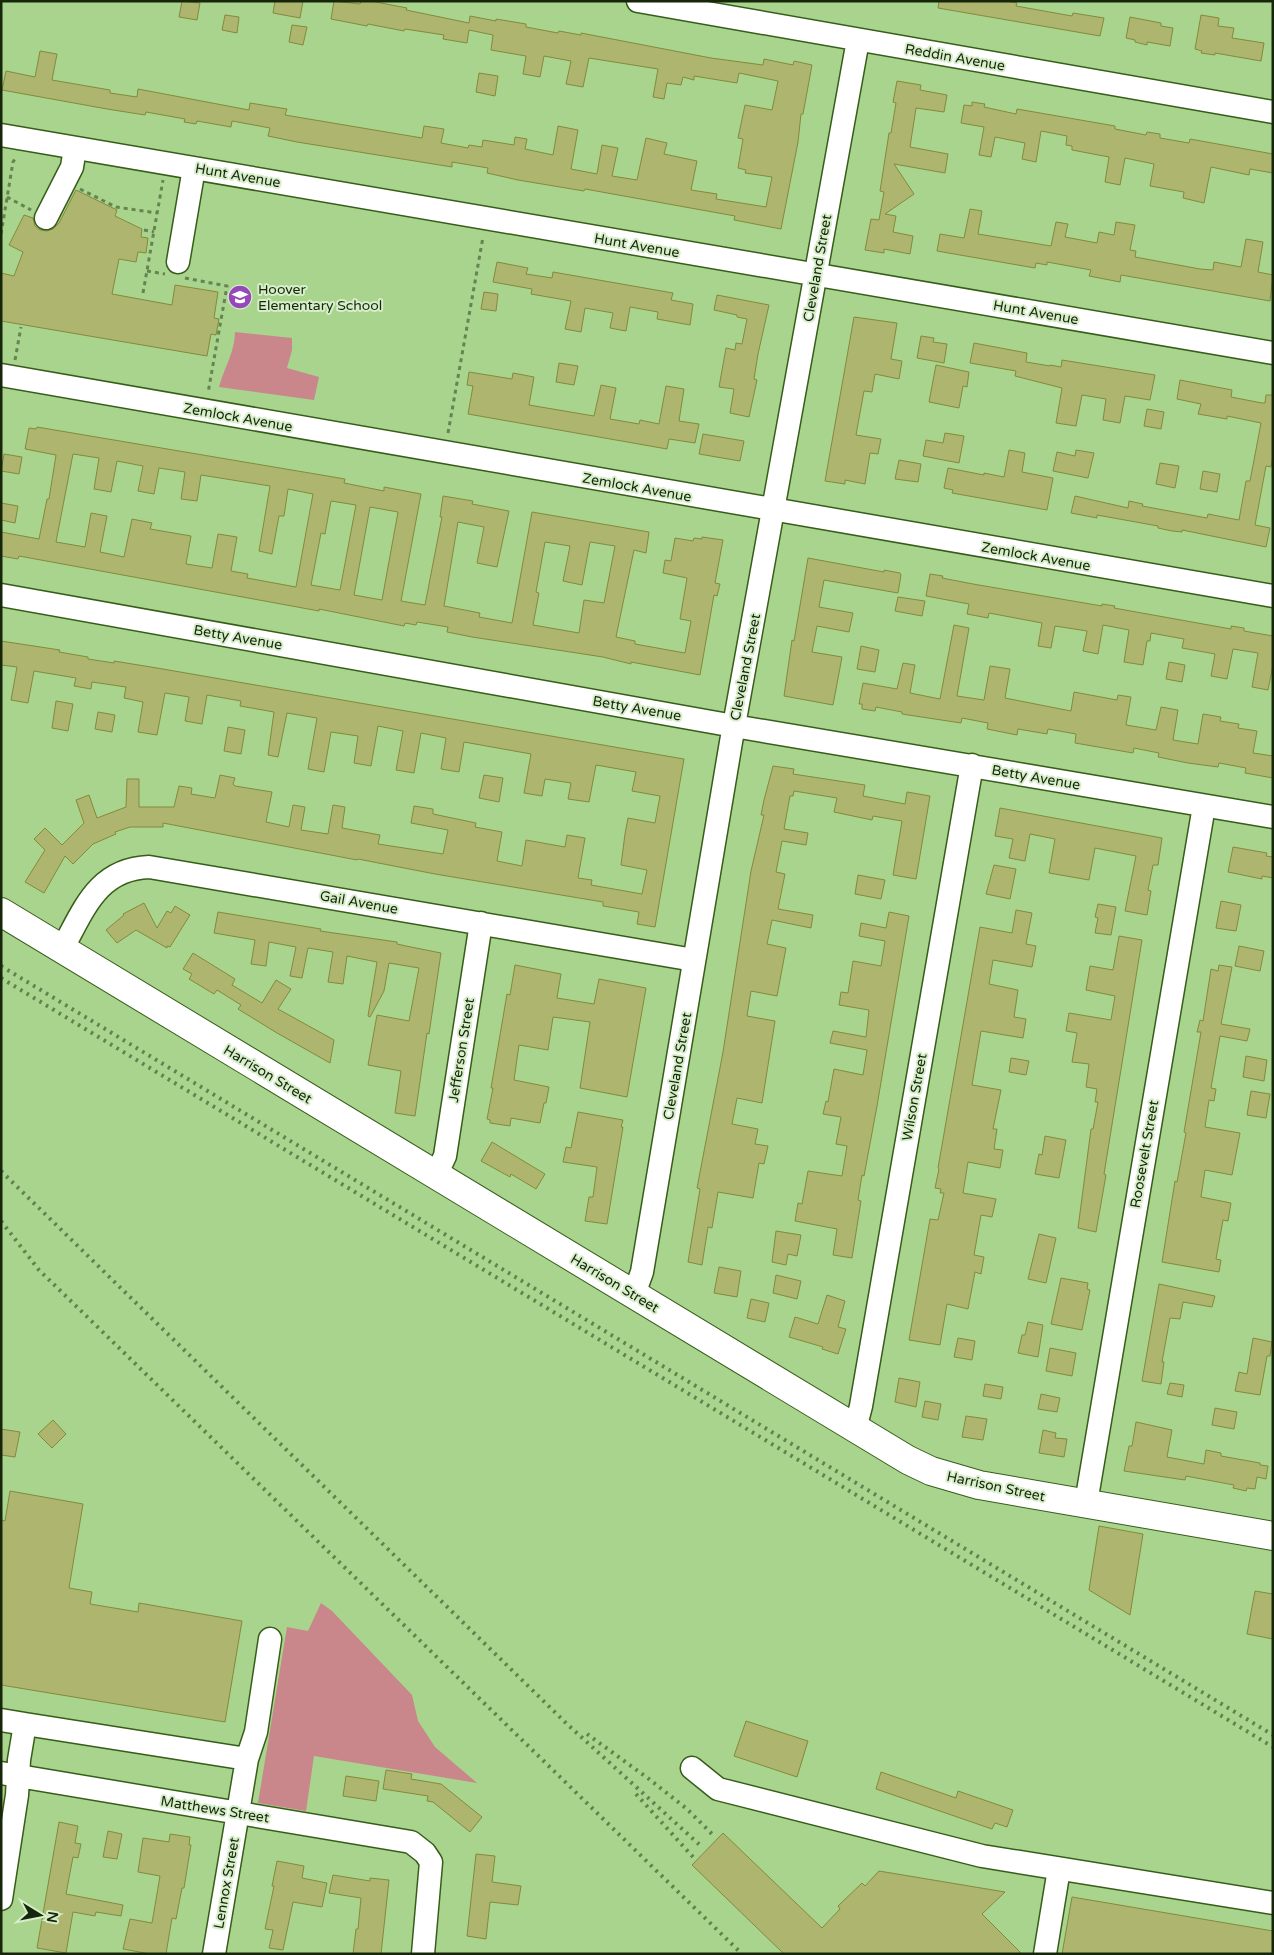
<svg xmlns="http://www.w3.org/2000/svg" width="1274" height="1955" font-family="'Varela Round',sans-serif">
	<style>
		.green { fill: #c9868b }
		.building { fill: #adb56e; stroke: #838b3a; fill-rule: evenodd }
		.lines { fill: none; stroke-linecap: round; stroke-linejoin: round }
		.minor-casing { stroke: #375d19; stroke-width: 25 }
		.major-casing { stroke: #375d19; stroke-width: 30 }
		.path { stroke: #658451; stroke-width: 3; stroke-dasharray: 4 4; stroke-linecap: butt }
		.minor { stroke: #fff; stroke-width: 22 }
		.major { stroke: #fff; stroke-width: 28 }
		.rail { stroke: #62814f; stroke-width: 4; stroke-dasharray: 2.5 5; stroke-linecap: butt }
		.labels { text-anchor: middle; stroke-width: 4; stroke-linejoin: round; paint-order: stroke }
		.street-label { font-size: 14px; fill: #16260a; stroke: #d7eeca }
		.poi-label { font-size: 14px; fill: #16260a; stroke: #d7eeca; text-anchor: start }
	</style>
	<rect width="100%" height="100%" fill="#a8d48d"/>
	<path class="green" d="M235,332l57,6v12l-5,18 32,9 -5,23 -95,-13c5,-19 16,-35 16,-55z
		M321,1603l11,8 80,84 6,26 17,26 42,36 -163,-27 -8,55 -48,-8 29,-176 21,4z"/>
	<path class="building" d="M182,1l18,2 -3,17 -18,-3z
		M275,1h28l-3,17 -27,-5z
		M334,1l26,3 1,-3h10l36,7 -1,2 63,13 1,-7 26,5v-2l30,5v3l32,6 1,-2 22,4v-2l130,25 52,7 1,-6 29,6 1,-4 18,4 -9,49h-2l-3,28 -17,87 -47,-9 1,-4 -150,-27 -1,2 -66,-11 -31,-7 1,-5 -36,-6v5l-155,-25 -29,-6 2,-8 -38,-7 -1,6 -34,-6 -1,3 -12,-2 1,-3 -39,-7 -1,3 -38,-6 -105,-19 4,-19 29,6 5,-26 17,3 -5,26 58,10v3l27,4 1,-8 111,21 1,-7 37,6 -2,6 137,23 2,-12 20,3 -3,14 27,5 1,-3 13,2 1,-7 31,5 1,-8 12,2 -2,10 28,6 5,-29 20,4 -7,39 26,5 5,-29 16,3 -6,28 25,4 9,-42 21,5 -3,11 33,7 -6,29 26,4 -1,5 50,8 6,-30 -27,-4 1,-3 -8,-2 5,-29 -5,-1 7,-33 27,5 6,-29 -39,-8 -2,10 -43,-7v4l-11,-3 -2,8 -14,-2 -3,16 -11,-2 5,-28 -69,-11 -6,29 -17,-3 5,-23 -27,-5 -4,21 -17,-3 3,-18 -35,-6 2,-15 -24,-5 -2,13 -24,-4 1,-4 -39,-6 -1,2 -36,-7 -1,2 -36,-7z
		M939,1h67l11,2 -1,3 56,10 1,-3 31,5 -4,18 -162,-28z
		M225,15l14,2 -2,16 -15,-3z
		M1201,15l18,3 -1,8 16,2 -2,10 32,5 -3,18 -46,-8v2l-14,-2 1,-2 -7,-2z
		M1130,17l31,6v3l12,2 -3,18 -23,-4v3l-12,-3v-2l-9,-2z
		M292,25l15,2 -4,18 -14,-3z
		M479,73l19,3 -3,20 -19,-4z
		M897,81l24,4 -1,5 27,5 -3,17 -28,-4 -6,39 38,7 -3,19 -51,-9 20,30 -29,20 11,2 -3,16 20,4 -3,18 -26,-5v4l-19,-3 6,-31 8,1 5,-28 -4,-1 9,-58h2l5,-30 -3,-1z
		M972,102l13,2 -1,3 32,7 1,-5 98,17v3l31,6 1,-3 13,2v4l29,5 1,-4 83,15v19l-23,-4 -1,6 -38,-8 -7,36 -21,-5 1,-6 -34,-6 4,-22 -29,-6 -5,27 -15,-3 4,-25 -37,-7v-4l-6,-1 1,-9 -26,-5 -5,31 -14,-3 3,-16 -30,-6 -4,20 -12,-2 5,-28 -23,-4 3,-18 8,1z
		M76,190l41,20 -2,6 27,13 -1,8 7,1 -2,15 -8,-1 -2,10 -17,-3 -7,35 60,11 3,-20 43,7 -4,26 5,1 -3,16 -5,-1 -4,22 -206,-35v-48l13,3 9,-24 -14,-7 15,-30 9,3 2,8 5,4 7,1 6,-2 6,-6z
		M970,209l12,2 -4,23 73,12 5,-24 12,2 -3,13 32,6 2,-11 15,3 2,-13 19,3 -5,25 6,1 -1,6 65,12 13,1 1,-8 27,5 5,-28 17,3 -5,30 15,3 -3,26 -149,-26 -1,7 -31,-6 2,-6 -44,-8v3l-11,-2 -1,5 -98,-17 3,-17 24,4z
		M497,262l31,6 -2,6 26,4 1,-6 120,21 -2,7 22,4 -3,21 -33,-6 1,-7 -28,-5 -4,24 -16,-3 3,-15 -28,-5 -4,24 -16,-3 6,-28 -40,-7 1,-5 -39,-7z
		M484,292l14,2 -2,17 -15,-2z
		M717,295l52,10 -11,49 -4,25 3,1 -8,37 -19,-4 4,-24 -15,-2 7,-39 9,2 1,-7 6,1 5,-25 -10,-2v-2l-23,-5z
		M854,317l43,6 -6,36 11,2 -3,18 -24,-5 -3,18 -8,-1 -8,44 25,4 -3,15 -8,-1 -5,31 -20,-4v4l-20,-3z
		M921,336l13,2 -1,4 14,2 -3,19 -27,-5z
		M974,343l53,10 -1,9 24,4v-1l11,2 1,-7 93,15 -5,25 -25,-4 -5,27 -17,-3 3,-21 -24,-4 -6,31 -20,-3 6,-35 -47,-12 1,-5 -46,-8z
		M559,363l19,3 -4,19 -18,-3z
		M936,365l33,7 -2,15 -4,-1 -4,22 -30,-6z
		M469,372l43,7 1,-6 21,4 -5,28 65,11 7,-31 15,3 -6,31 29,5 1,-4 19,4 7,-38 18,3 -5,32 20,3 -4,19 -26,-4 -2,10 -199,-35 5,-28 -6,-1z
		M1180,380l52,10 -1,7 31,6h3l1,-8h7v61l-2,11 -5,-1 -11,59 15,3 -4,19 -84,-17v2l-10,-1 -14,-3v-2l-61,-11v3l-26,-5 4,-17 53,12 1,-7 14,3 -1,2 65,12 1,-4 31,6 7,-39h4l11,-58 -34,-7v3l-29,-5 3,-10 -24,-5z
		M1147,409l17,3 -3,17 -17,-3z
		M37,427l308,52 -1,4 40,8v-4l37,7 -20,107 24,4 17,-88h-2l3,-21 30,5 -1,3 37,7 -12,56 -20,-4 7,-36 -26,-5 -14,84 36,7 -1,4 33,6 20,-111 117,20 -3,21 -12,-3 -18,87 19,4v3l50,9 6,-32 -11,-2 7,-41 -24,-5 2,-13 6,1 4,-23 18,3 1,-3 8,1v-2l21,3 -8,43 5,1 -3,12 -3,-1 -14,80 -69,-13v2l-28,-7 -131,-20 -25,-5 1,-5 -31,-5 -1,3 -11,-2 -1,3 -85,-17v2l-300,-55 -1,3 -17,-3v-24l38,7 8,-40h2l7,-44 -31,-6 4,-21 7,1zM73,454l26,4 -5,31 17,3 6,-31 26,5 -5,25 16,3 5,-26 26,4 -4,27 16,2 4,-26 69,11 -11,65 13,3 7,-38h5l4,-27 25,5 -17,93 -49,-9 1,-4 -17,-3 6,-34 -19,-3 -6,34 -26,-4 5,-28 -41,-7 2,-6 -20,-4 -8,38 -24,-5 7,-36 -16,-3 -6,34 -29,-5zM331,501l25,4 -16,85 -29,-5 10,-52 4,1zM370,507l28,5 -16,88 -28,-5zM545,542l25,4 -7,35 19,4 8,-43 25,4 -11,57 -20,-3 -5,33 -46,-8 6,-32 -3,-1z
		M945,433l19,3 -5,27 -36,-7 3,-16 17,3z
		M703,434l41,7 -4,20 -41,-7z
		M1009,450l16,3 -3,19 31,6 -6,32 -95,-17 1,-3 -9,-2 4,-20 36,7v-2l20,4z
		M1076,450l18,3 -6,25 -35,-7 4,-19 18,4z
		M4,454l18,3 -3,17 -18,-3z
		M899,460l22,4 -3,18 -23,-3z
		M1160,463l19,3 -4,22 -19,-4z
		M1203,471l17,3 -3,18 -17,-3z
		M1,503l17,3 -3,17 -14,-3z
		M808,558l76,14v-2l16,3 1,2 -3,18 -74,-13 -5,27 34,6 -4,19 -32,-6 -5,26 30,5 -9,48 -49,-9 8,-56 2,1z
		M930,574l13,2 -1,2 31,6 129,22v-2l13,2 -1,2 117,21v-3l13,2v3l29,5v29l-5,25 -16,-3 6,-34 -25,-4 -6,30 -16,-3 4,-22 -33,-6 2,-9 -33,-6 -1,8h-3l-4,24 -19,-3 5,-32 -26,-5 -5,29 -15,-3 4,-20 -32,-5 -4,22 -13,-2 4,-23 -53,-10 -1,5 -21,-4 2,-10 -43,-8z
		M898,597l27,4 -3,15 -27,-5z
		M954,625l15,3 -12,68 27,4 6,-34 20,3 -5,29 66,13 3,-19 43,8 1,-5 13,2 -5,28 30,5 5,-23 17,3 -5,30 25,4 5,-30 18,3 -1,4 19,3 -1,4 19,3 -4,22 20,3v22l-28,-5 1,-5 -27,-5 -1,4 -30,-4 -30,-6 1,-4 -25,-5 -1,5 -58,-10 1,-9 -28,-5 -1,5 -29,-5 -1,6 -30,-6 1,-6 -26,-5 -1,5 -59,-9v-2l-26,-5 -1,4 -13,-2v-5h-3l4,-21 34,6 6,-26 12,2 -5,28 30,6z
		M1,641l59,9 -1,2 29,5v2l26,4v-2l43,7 527,91 -29,168 -18,-3 2,-12 -36,-6v-4l-168,-28 -77,-15 -1,1 -194,-37v4h-33l-15,5 1,2 -23,10 -20,20 -8,-8 -21,37 -19,-11 20,-32 -11,-11 11,-11 17,17 22,-22 -8,-23 13,-5 8,23 29,-11 1,-28h12v28h35l5,-21 13,2 -1,6 24,4 5,-23 15,3 -2,6 2,2 37,6 -6,30 23,5 4,-22 12,2 -4,23 27,4 5,-29 12,2 -3,21 38,7 -2,9 65,10 5,-24 -37,-7 3,-17 19,3v5l43,9 -1,4 27,5 -5,29 25,5 4,-26 39,7 2,-12 18,3 -7,40 14,2 -1,5 51,9 5,-24 -26,-5 4,-31 3,-16 27,5 5,-27 -28,-5 4,-19 -40,-7 -7,37 -21,-3 3,-16 -26,-4 -3,17 -18,-3 7,-39 -67,-12 -5,30 -18,-3 5,-31 -25,-5 -7,40 -18,-3 7,-39 -25,-5 -7,40 -17,-3 4,-27 -27,-4 -7,40 -16,-3 9,-51 -30,-5 -9,44 -10,-2 6,-43 -34,-6 1,-5 -34,-6 -5,29 -17,-3 4,-24 -24,-4 -8,42 -19,-3 5,-30 -19,-4 2,-11 -34,-5 -1,7 -17,-3 2,-8 -42,-7 -6,32 -17,-3 6,-33 -16,-2z
		M861,646l18,4 -4,22 -18,-3z
		M1169,662l16,3 -3,17 -16,-3z
		M56,701l17,3 -5,27 -16,-3z
		M98,712l17,3 -3,17 -17,-3z
		M228,727l17,3 -4,24 -17,-3z
		M773,766l21,3 -1,5 72,11 -2,11 42,8 2,-12 23,4 -14,83 -23,-4 9,-54 -29,-5 -1,4 -38,-8 3,-14 -43,-7 -1,5h-3l-6,33 24,4 -2,12 -24,-4 -6,31 9,2 -7,35 35,6 -2,13 -39,-8 -5,24 19,4 -9,48 -26,-5 -4,25 28,5 -13,82 -25,-5 -5,26 26,5 -3,15 13,2 -4,18 -5,-1 -6,35 -35,-6 -6,36 -4,-1 -6,38 -14,-3 12,-73 -3,-1 26,-136 28,-181 13,-56h-3l3,-15z
		M484,775l19,3 -4,24 -20,-4z
		M1000,808l162,30 -4,27h-5l-5,25 3,1 -4,24 -22,-4 11,-55 -41,-8 -6,32 -40,-7 6,-34 -25,-5 -5,27 -16,-3 4,-19 -18,-3z
		M1233,847l34,6 -1,3 7,1v21l-11,-2v3l-34,-7z
		M994,865l22,4 -6,30 -24,-5z
		M858,875l27,5 -4,19 -26,-5z
		M1221,901l20,4 -5,26 -20,-3z
		M144,903l13,25 10,-17 4,2 4,-7 15,9 -20,32 -3,-1v2l-31,-18 -19,13 -11,-13 18,-15 -1,-1z
		M1098,904l18,3 -5,28 -16,-2 3,-15 -3,-1z
		M1016,910l16,3 -6,31 10,2 -4,21 -39,-7 -4,24 29,6 -4,27 12,2 -3,19 -42,-7 -9,54 29,5 -8,39h4l-3,20 9,1 -3,18 -32,-6 -5,31 33,6 -4,18 -11,-2 -7,40 10,2 -3,17 -6,-2 -7,37 -21,-5 -7,41 -31,-5 21,-121 8,1 6,-27h-4l1,-4 -6,-1 4,-19 -1,-1 42,-241 32,6z
		M218,912l103,17 -1,2 77,11v2l9,2 35,7 -12,81 -2,-1 -12,83 -20,-3 6,-42 -33,-6 9,-50 32,6 10,-53 -30,-5 -5,28 -14,26 -2,-1 9,-54 -30,-6 -4,28 -15,-2 5,-30 -25,-4 -6,30 -12,-2 6,-29 -27,-5 -3,24 -15,-2 4,-24 -41,-7z
		M889,912l20,4 -32,190 -13,70 -2,-1 -4,25 3,1 -9,57 -19,-3 4,-26 -42,-8 3,-18 4,1 6,-33 34,5 5,-30 -11,-2 5,-27 -18,-3 3,-13 2,1 6,-33 29,6 4,-25 -37,-7 3,-12 33,6 3,-27 -30,-5 2,-13 7,1 5,-32 28,5 4,-25 -26,-5 2,-13 25,5z
		M1119,936l23,4 -38,234 2,1 -10,57 -18,-4 13,-99h2l5,-27h-3l2,-13 -11,-2 3,-23 -17,-2 5,-29 -11,-2 3,-18 42,7 4,-24 -29,-6 4,-24 23,4z
		M1239,946l25,5 -4,20 -25,-5z
		M193,953l42,26 -3,6 30,18 14,-23 15,9 -13,20 56,31 -4,23 -53,-30 -39,-24 3,-4 -24,-15 -3,4 -25,-15 3,-5 -9,-5z
		M515,965l46,9 -4,24 37,6 5,-25 47,9 -19,109 -47,-9 10,-66 -37,-5 -5,33 -29,-5 -5,35 35,7 -3,16h-2l-4,20 -29,-5 -1,8 -20,-3v-3l-3,-1 6,-31h-2l16,-94 3,1z
		M1219,965l13,2 -11,57 29,5 -3,12 -27,-5 -9,52 5,1 -2,12 -5,-1 -4,27 35,6 -8,42 -27,-5 -4,27 30,6 -3,18 -5,-1 -7,39 5,1 -2,12 -57,-10 13,-81 2,1 9,-49 -2,-1 17,-100h-4l3,-12 3,1 8,-52 7,2z
		M1246,1056l21,4 -3,21 -21,-4z
		M1011,1058l18,3 -3,14 -17,-3z
		M1251,1091l19,3 -4,24 -19,-3z
		M578,1112l45,8 -2,7h2l-16,97 -22,-3 4,-24h4l4,-30 -34,-5 3,-15 5,1z
		M1045,1136l21,4 -7,38 -24,-4 4,-20 3,1z
		M492,1142l53,32 -9,15 -25,-15 -1,3 -29,-16z
		M776,1231l25,4 -4,21 -9,-2 -2,11 -14,-3z
		M1039,1234l17,4 -10,45 -18,-4z
		M719,1267l22,4 -4,26 -23,-4z
		M776,1275l25,6 -4,18 -24,-6z
		M1061,1278l27,5 -1,6 3,1 -8,40 -31,-6z
		M1159,1284l56,12 -3,11 -29,-5 -3,17 -10,-1 -8,44h2l-3,22 -19,-3z
		M827,1295l18,6 -7,26 8,2 -8,25 -16,-5 1,-2 -34,-10 6,-20 23,7z
		M751,1299l18,4 -4,19 -18,-4z
		M1028,1322l15,3 -5,32 -20,-4 4,-18h3z
		M958,1338l17,3 -3,19 -18,-3z
		M1253,1338l19,4 -2,14h-3l-7,39 -25,-4 4,-19 8,2z
		M1050,1348l26,5 -4,23 -26,-5z
		M899,1378l21,4 -4,25 -21,-5z
		M1170,1383l14,2 -2,12 -15,-3z
		M985,1384l18,3 -2,12 -18,-3z
		M1041,1394l19,4 -3,14 -19,-3z
		M925,1401l16,3 -3,16 -16,-3z
		M1215,1408l22,4 -3,17 -22,-4z
		M966,1416l21,3 -4,21 -21,-3z
		M53,1420l13,14 -14,14 -14,-14z
		M1136,1422l36,8 -5,27 37,7 2,-14 15,3v3l39,7v2l8,1 -2,13 -9,-2 -2,12 -8,-1 -1,3 -13,-3 1,-3 -48,-9 -1,4 -61,-9 5,-25h3z
		M1,1429l19,3 -5,25 -14,-2z
		M1043,1430l13,3 -1,5 12,1 -3,18 -25,-4z
		M10,1491l73,13 -14,84 23,4 -2,12 48,8 1,-9 103,18 -17,101 -224,-37v-165l4,1z
		M1099,1526l44,8 -13,81 -41,-25z
		M1255,1591l18,3v45l-26,-5z
		M746,1721l62,20 -11,36 -63,-21z
		M386,1770l26,4 -1,5 30,5 41,33 -12,15 -37,-30 -6,-1 1,-5 -45,-7z
		M881,1772l75,26 2,-7 55,19 -6,17 -12,-4 -3,6 -116,-40z
		M346,1776l33,5 -3,20 -33,-5z
		M59,1822l19,4 -3,17 6,1 -3,14 -5,-1 -7,37 57,11 -2,11 -25,-4 -1,4 -22,-4 -7,41 -29,-5z
		M108,1831l14,3 -5,25 -14,-2z
		M723,1833l99,95 18,-19 -2,-3 24,-23 3,3 14,-15 126,21 -23,22 40,40h-238l-92,-89z
		M170,1834l20,3 -1,8h2l-7,43h-2l-6,31 -4,-1 -6,36h-16l-27,-5 7,-30 22,4 8,-47 -22,-4 5,-34 26,4z
		M476,1854l19,2 -3,26 29,4 -3,19 -28,-3 -4,37 -19,-3z
		M277,1861l27,5 -2,12 25,5 -5,24 -29,-5 -10,48 -14,-2 4,-18 -8,-1 9,-43h-2z
		M333,1875l37,6v-3l19,2 -8,74h-28l3,-25h2l3,-31 -32,-5z
		M1072,1897l201,34v23h-211z"/>
	<g class="lines">
		<g class="minor-casing">
			<path id="minor" d="M638,1l635,111
				M1,135l1272,218
				M46,218l26,-51 3,-19
				M178,262l16,-94
				M1,375l1272,221
				M1,595l733,131 539,91
				M62,949c22,-39 35,-80 87,-82l545,93
				M436,1175l9,-19 36,-233
				M634,1294l8,-22 89,-530 127,-702
				M855,1429l6,-23 111,-641
				M1086,1503l118,-697
				M1,1720l24,4
				M692,1768l26,21 264,67 291,47
				M1,1773l410,69 14,11 6,9 -8,92
				M1,1899l16,-104 2,-35 6,-36 222,35
				M214,1954l33,-195 9,-27 14,-93
				M1045,1954l14,-85"/>
		</g>
		<g class="major-casing">
			<path id="major" d="M1,912l907,548 23,11 48,14 294,51"/>
		</g>
		<path class="path" d="M80,189l36,18 41,6
			M7,197l24,13
			M144,230l10,2
			M1,234l12,-72 3,-5
			M147,271l18,3
			M185,278l42,8 -19,107
			M143,293l20,-113
			M15,360l6,-33
			M448,433l35,-196"/>
		<use href="#minor" class="minor"/>
		<use href="#major" class="major"/>
		<path class="rail" d="M1,966l1272,769
			M1,978l1272,769
			M1,1171l566,553 135,123
			M1,1221l38,49 703,684
			M587,1734l62,45 38,30 28,28
			M636,1794l57,63"/>
	</g>
	<defs>
		<g id="school-disc" transform="scale(1.25)"><circle r="9.5" fill="#9647b8" stroke="#d7eeca"/><path d="M0-5L7-2L0 1L-7-2ZM-4 1L0 2.5L4 1V4Q0 6-4 4Z" fill="#fff"/></g>
	</defs>
	<g fill-rule="evenodd">
		<use href="#school-disc" x="240" y="297"/>
	</g>
	<g class="labels">
		<g class="street-label">
			<text transform="translate(955 57) rotate(10)" y="5">Reddin Avenue</text>
			<text transform="translate(238 175) rotate(10)" y="5">Hunt Avenue</text>
			<text transform="translate(637 245) rotate(10)" y="5">Hunt Avenue</text>
			<text transform="translate(817 268) rotate(-80)" y="5">Cleveland Street</text>
			<text transform="translate(1036 312) rotate(10)" y="5">Hunt Avenue</text>
			<text transform="translate(238 417) rotate(10)" y="5">Zemlock Avenue</text>
			<text transform="translate(637 487) rotate(10)" y="5">Zemlock Avenue</text>
			<text transform="translate(1036 556) rotate(10)" y="5">Zemlock Avenue</text>
			<text transform="translate(238 637) rotate(10)" y="5">Betty Avenue</text>
			<text transform="translate(745 667) rotate(-79)" y="5">Cleveland Street</text>
			<text transform="translate(637 708) rotate(10)" y="5">Betty Avenue</text>
			<text transform="translate(1036 777) rotate(10)" y="5">Betty Avenue</text>
			<text transform="translate(359 902) rotate(10)" y="5">Gail Avenue</text>
			<text transform="translate(461 1050) rotate(-81)" y="5">Jefferson Street</text>
			<text transform="translate(677 1066) rotate(-80)" y="5">Cleveland Street</text>
			<text transform="translate(268 1074) rotate(31)" y="5">Harrison Street</text>
			<text transform="translate(914 1097) rotate(-80)" y="5">Wilson Street</text>
			<text transform="translate(1144 1154) rotate(-80)" y="5">Roosevelt Street</text>
			<text transform="translate(615 1283) rotate(31)" y="5">Harrison Street</text>
			<text transform="translate(996 1486) rotate(12)" y="5">Harrison Street</text>
			<text transform="translate(215 1809) rotate(9)" y="5">Matthews Street</text>
			<text transform="translate(226 1883) rotate(-80)" y="5">Lennox Street</text>
		</g>
		<g class="poi-label">
			<text x="258" y="294">Hoover<tspan x="258" dy="16">Elementary School</tspan></text>
		</g>
	</g>
	<rect width="1274" height="1955" fill="none" stroke="#16260a" stroke-width="5"/>
	<g transform="translate(40 1915) rotate(100)" stroke="#d7eeca" stroke-width="4" paint-order="stroke">
	<path d="M0-4L9 19L0 12L-9 19Z" fill="#16260a"/>
	<text y="-8" font-size="14" font-weight="bold" text-anchor="middle" fill="#16260a">N</text>
	</g>
</svg>
